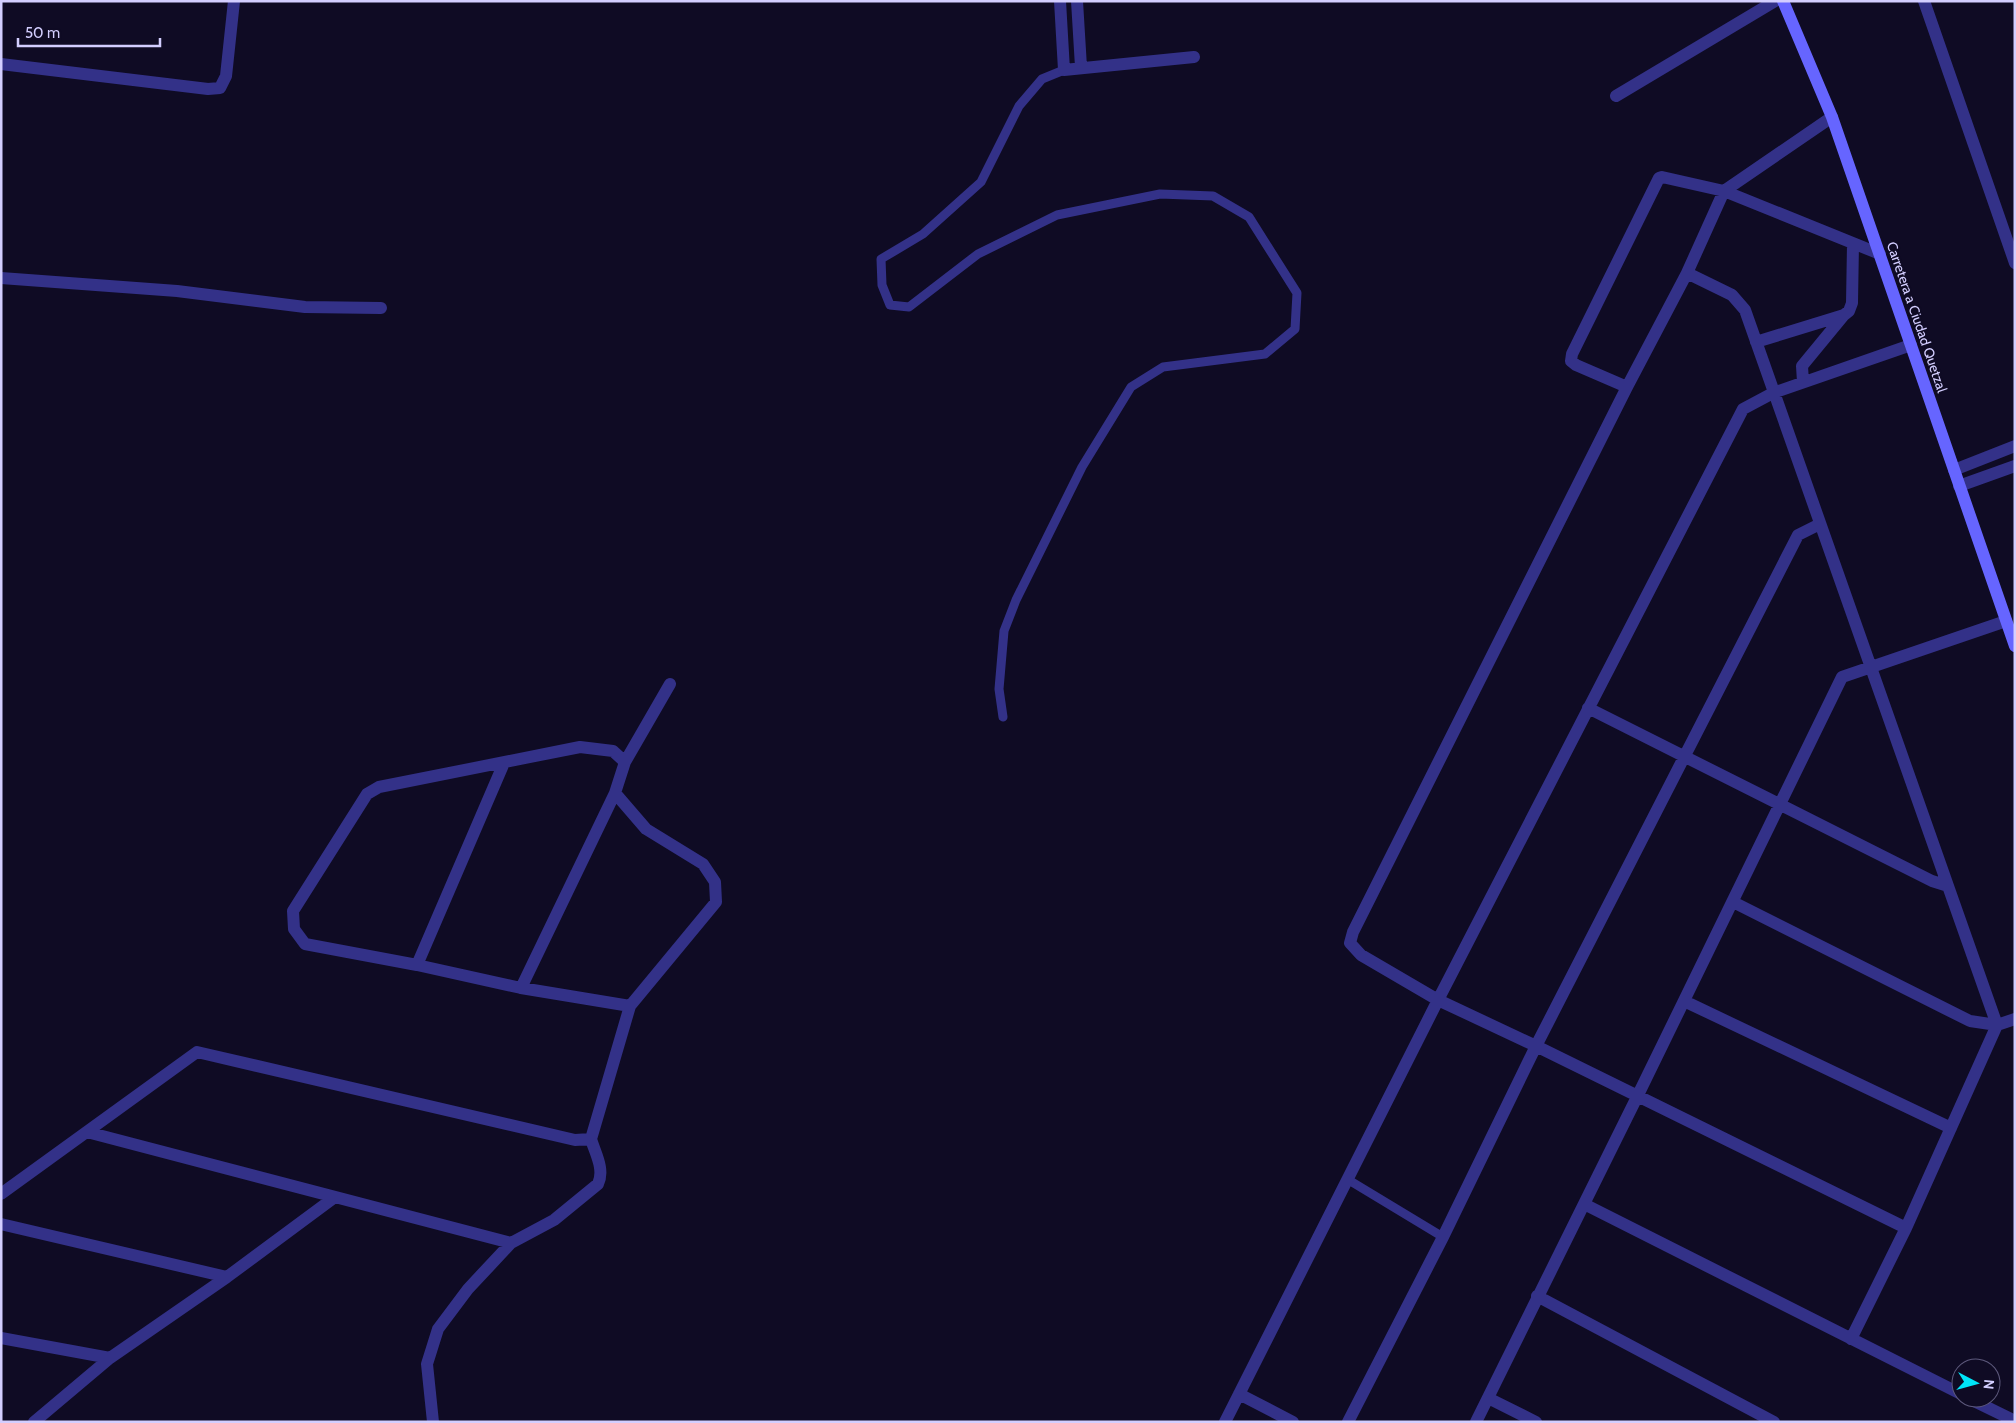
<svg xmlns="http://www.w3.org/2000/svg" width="2016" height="1423" font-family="Cabin,sans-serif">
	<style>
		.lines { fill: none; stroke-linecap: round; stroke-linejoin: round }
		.lane { stroke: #333188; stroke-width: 9 }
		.street { stroke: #333188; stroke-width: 12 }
		.secondary { stroke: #6665ff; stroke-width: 12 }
		.labels { text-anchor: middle; stroke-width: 4; stroke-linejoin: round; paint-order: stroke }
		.street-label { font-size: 14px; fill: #d3ceff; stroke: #0f0b24 }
	</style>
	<rect width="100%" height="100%" fill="#0f0b24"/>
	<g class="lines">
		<path class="lane" d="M1003,717l-4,-28 5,-58 12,-31 66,-133 49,-80 32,-20 102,-13 30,-25 2,-36 -48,-76 -36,-21 -53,-2 -103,21 -79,39 -69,53 -19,-2 -8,-20 -1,-26 42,-25 58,-52 38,-76 23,-27 22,-9
			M1347,1179l96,58"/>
		<path class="street" d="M1060,1l4,69 130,-13
			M1077,1l4,66
			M1924,1l91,262
			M1,64l207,25 12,-1 6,-12 8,-75
			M1616,96l159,-95
			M1832,117l-108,74 -37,82 -60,114 -274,545 -3,11 11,12 77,45 98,46 370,182
			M1687,273l45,22 13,15 252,715 -91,203 -55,111
			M1,278l176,13 128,16 76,1
			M1756,342l88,-27 5,-4 3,-8 1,-59
			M1803,382l-1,-16 42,-51
			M1627,387l-51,-22 -5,-4 1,-7 87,-176 3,-1 62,14 156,63
			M1954,470l61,-24
			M1959,486l56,-20
			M1588,708l344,173 16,5
			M625,762l-12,-11 -33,-4 -201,40 -12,7 -74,117 1,18 11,15 112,21 104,23 109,18
			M1733,902l237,119 27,4 18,-6
			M417,965l87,-202
			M521,988l94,-195
			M1684,1001l267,127
			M87,1132l424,111
			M591,1139l39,-133 86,-104 -1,-20 -12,-18 -57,-35 -31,-36 10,-31 45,-78
			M1,1194l196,-142 378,88 16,-1c4,14 14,30 7,45l-44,36 -43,23 -43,46 -30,40 -11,35 6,58
			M1584,1204l377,190
			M1,1224l226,53
			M1537,1296l237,126
			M1,1338l109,20
			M1239,1394l54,28
			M1488,1398l48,24
			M1968,1398l47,23
			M34,1422l76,-64 117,-81 108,-80
			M1225,1422l213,-422 305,-591 30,-16 138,-48
			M1348,1422l95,-185 93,-191 262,-511 22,-11
			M1476,1422l161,-325 205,-420 164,-56"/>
		<path class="secondary" d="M1783,1l49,116 183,529"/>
	</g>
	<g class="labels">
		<g class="street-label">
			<text transform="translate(1917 317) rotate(71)" y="5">Carretera a Ciudad Quetzal</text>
		</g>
	</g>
	<rect width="2016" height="1423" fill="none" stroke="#d3ceff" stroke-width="5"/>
	<g transform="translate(1976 1383) rotate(96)"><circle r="24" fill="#0f0b24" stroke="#5d597c"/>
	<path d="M0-4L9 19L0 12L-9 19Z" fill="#00e5f9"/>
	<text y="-8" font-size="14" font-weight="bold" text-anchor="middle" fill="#d3ceff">N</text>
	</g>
	<path d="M18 38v8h142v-8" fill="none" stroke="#d3ceff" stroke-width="2.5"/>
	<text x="25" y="38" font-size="15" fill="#d3ceff" stroke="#0f0b24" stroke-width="4" paint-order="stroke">50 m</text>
</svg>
